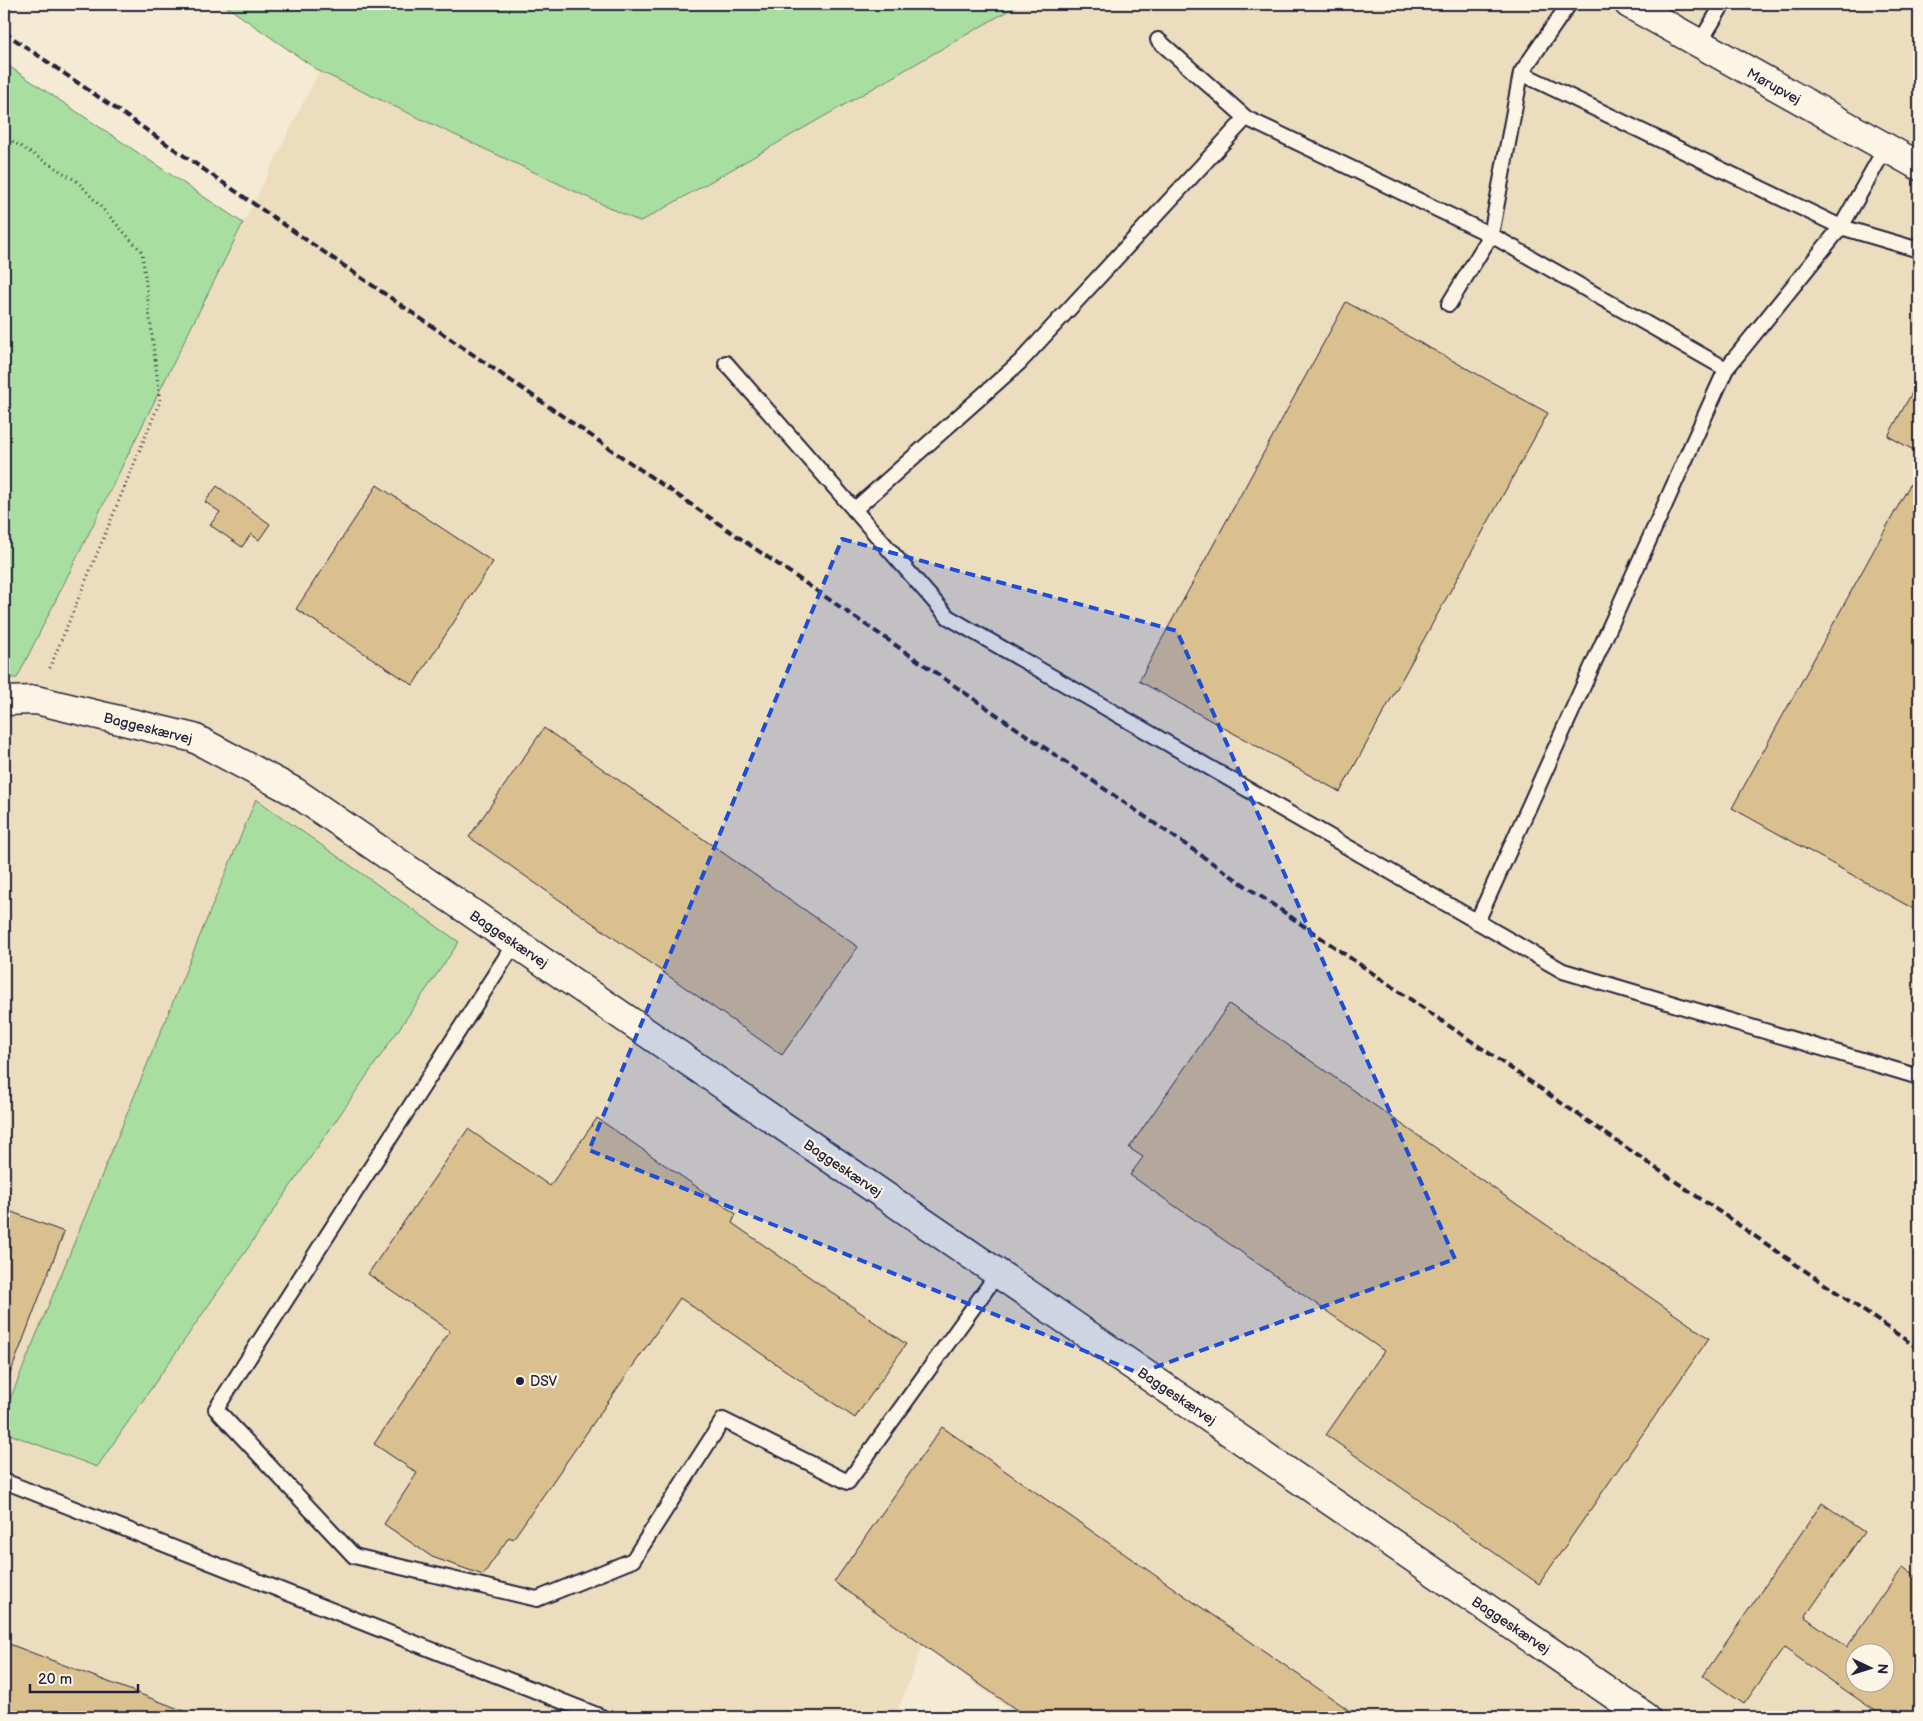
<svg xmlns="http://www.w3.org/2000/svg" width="1923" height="1721" font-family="'Balsamiq Sans',sans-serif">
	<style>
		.built { fill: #edddbf; fill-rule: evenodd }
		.green { fill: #a9dea1; stroke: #66806e }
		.building { fill: #dabf8f; stroke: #22223b; fill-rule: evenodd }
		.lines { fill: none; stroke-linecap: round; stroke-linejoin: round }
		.service-casing { stroke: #22223b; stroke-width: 18 }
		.minor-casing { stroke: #22223b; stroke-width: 31 }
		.path { stroke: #22223b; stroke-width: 3; stroke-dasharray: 1 4; stroke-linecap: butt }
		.service { stroke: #fcf5e5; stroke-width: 14 }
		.minor { stroke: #fcf5e5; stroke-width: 28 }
		.rail { stroke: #22223b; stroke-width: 4; stroke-dasharray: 8 4; stroke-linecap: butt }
		.marked { fill: #1d4ed8; fill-opacity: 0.2; stroke: #1d4ed8; stroke-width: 4; stroke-dasharray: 10 6; stroke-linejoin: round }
		.poi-dot { fill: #22223b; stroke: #fcf5e5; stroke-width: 2 }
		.labels { text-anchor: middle; stroke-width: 4.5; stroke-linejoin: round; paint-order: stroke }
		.street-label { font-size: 14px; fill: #22223b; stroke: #fcf5e5 }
		.poi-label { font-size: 14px; fill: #22223b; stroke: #fcf5e5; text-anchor: start }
	</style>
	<rect width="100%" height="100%" fill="#f5ead4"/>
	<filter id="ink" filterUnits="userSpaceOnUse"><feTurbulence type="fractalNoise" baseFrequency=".02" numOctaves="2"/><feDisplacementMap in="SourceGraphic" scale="10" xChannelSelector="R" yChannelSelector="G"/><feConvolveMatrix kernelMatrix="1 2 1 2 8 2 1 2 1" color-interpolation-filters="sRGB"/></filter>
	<g filter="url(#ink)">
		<path class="built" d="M1020,4h899v1713h-899l-97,-72 -28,72h-891v-1039h13l302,-607 321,151zM1856,1654h30v30h-30z"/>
		<path class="green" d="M223,4h797l-380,218 -321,-151z
			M4,63l239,160 -226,455h-13z
			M256,799l203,143 -362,525 -93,-35v-18z"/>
		<path class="building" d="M1346,302l202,111 -208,379 -201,-111z
			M1914,389l5,3v61l-31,-17z
			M1919,468v444l-187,-104z
			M377,485l116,77 -80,123 -117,-76z
			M217,486l53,38 -11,16 -8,-6 -9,13 -32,-22 10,-13 -15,-10z
			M544,728l314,219 -76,108 -313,-218z
			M1229,1004l480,334 -170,246 -213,-149 58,-84 -254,-176 13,-18 -14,-9z
			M597,1118l139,96 -4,9 174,121 -51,74 -175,-120 -167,241 -4,-2 -26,38 -51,-18 -48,-33 33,-51 -43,-29 76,-113 -82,-57 100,-145 82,57z
			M4,1209l60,23 -60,158z
			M942,1427l417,290h-332l-104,-72 -89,-63z
			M1822,1503l42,29 -59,85 42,30 56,-80 16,12v138h-35l-100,-69 -40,56 -41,-28zM1856,1654h30v30h-30z
			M4,1642l196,75h-196z"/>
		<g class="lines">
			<g class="service-casing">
				<path id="service" d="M1158,40l88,78 245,117 235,134
					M1699,44l24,-40
					M1521,73l320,154 78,23
					M1449,304l42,-69 30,-162 48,-69
					M726,363l222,254 615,354 356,106
					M854,510l166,-148 226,-244
					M1477,922l249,-553 115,-142 45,-80
					M515,943l-299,466 138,147 183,43 96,-39 90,-140 125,62 150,-209
					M4,1481l598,236"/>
			</g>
			<g class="minor-casing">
				<path id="minor" d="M1629,4l290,162
					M4,701l32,-1 158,38 101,54 1351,925"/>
			</g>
			<path class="path" d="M4,136l74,46 64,70 18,149 -111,269"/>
			<use href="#service" class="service"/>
			<use href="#minor" class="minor"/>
			<path class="rail" d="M4,32l1915,1317"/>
		</g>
	</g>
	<path class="marked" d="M842,539l335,92 278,628 -316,114 -550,-223z"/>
	<circle class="poi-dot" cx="520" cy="1381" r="5"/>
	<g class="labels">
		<g class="street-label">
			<text transform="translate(1774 86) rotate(29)" y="5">Mørupvej</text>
			<text transform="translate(148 728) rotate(14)" y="5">Baggeskærvej</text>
			<text transform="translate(509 939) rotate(34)" y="5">Baggeskærvej</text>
			<text transform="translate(843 1168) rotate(34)" y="5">Baggeskærvej</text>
			<text transform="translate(1177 1396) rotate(34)" y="5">Baggeskærvej</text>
			<text transform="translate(1511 1625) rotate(34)" y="5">Baggeskærvej</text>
		</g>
		<g class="poi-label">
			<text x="530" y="1386">DSV</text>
		</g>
	</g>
	<rect width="1923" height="1721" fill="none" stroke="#fcf5e5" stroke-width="20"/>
	<rect x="10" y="10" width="1903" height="1701" fill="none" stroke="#22223b" stroke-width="2" filter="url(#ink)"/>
	<g transform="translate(1870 1668) rotate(94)"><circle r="24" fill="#fcf5e5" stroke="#a5a1a1"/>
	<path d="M0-4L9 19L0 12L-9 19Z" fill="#22223b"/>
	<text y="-8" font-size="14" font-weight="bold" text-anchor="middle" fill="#22223b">N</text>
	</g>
	<path d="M30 1684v8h108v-8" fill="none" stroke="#22223b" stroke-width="2.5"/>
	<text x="38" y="1684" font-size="15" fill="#22223b" stroke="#fcf5e5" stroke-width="4" paint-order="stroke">20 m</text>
</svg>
